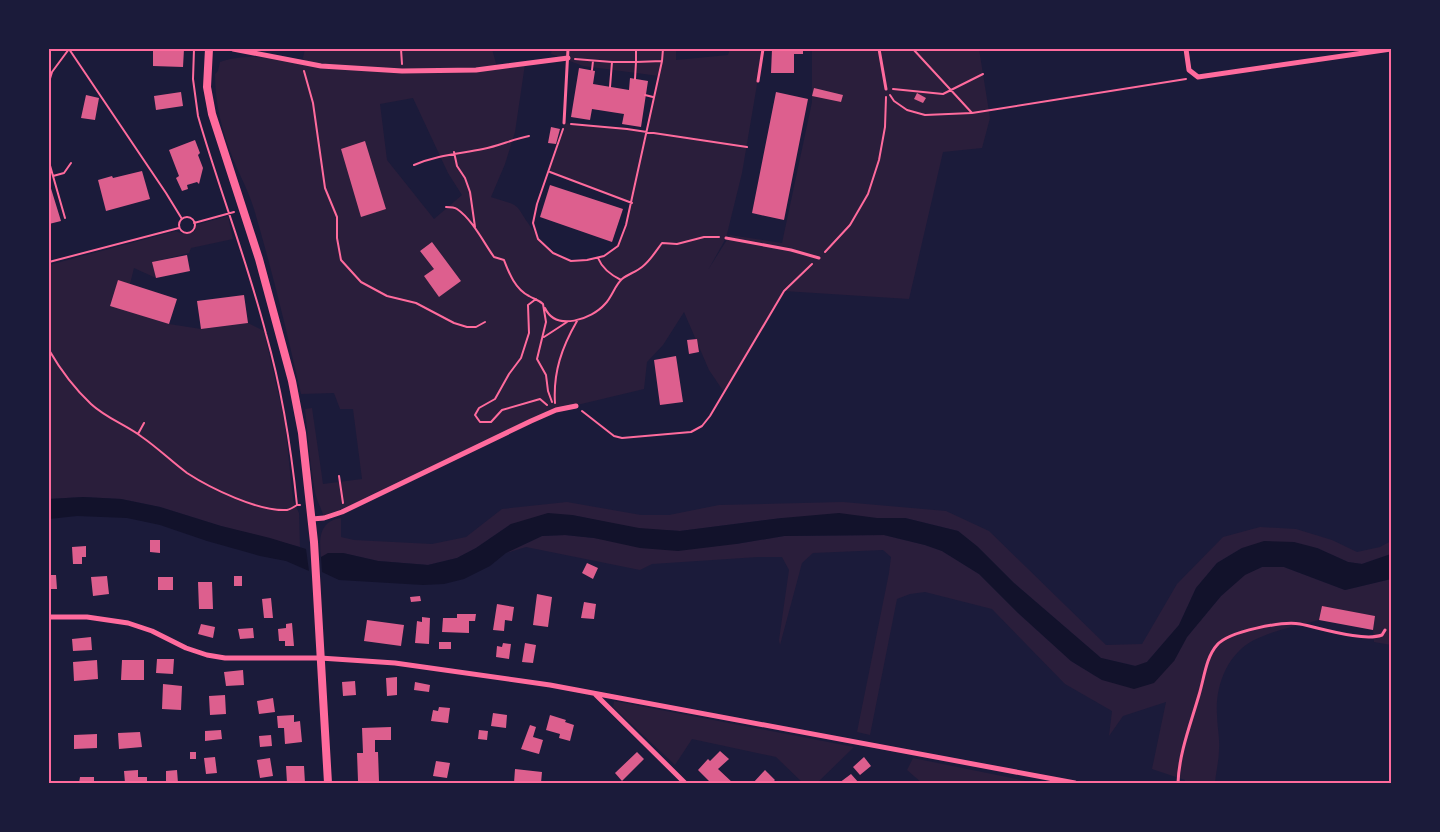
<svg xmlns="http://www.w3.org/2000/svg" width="1440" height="832" font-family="'Archivo Narrow',sans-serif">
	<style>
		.green { fill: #2a1e3b; fill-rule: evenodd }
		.water { fill: #12122b }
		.building { fill: #dd5f8e }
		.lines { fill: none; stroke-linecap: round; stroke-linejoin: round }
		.path { stroke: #ff6b9d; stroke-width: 2 }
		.service { stroke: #ff6b9d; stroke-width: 3 }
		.minor { stroke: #ff6b9d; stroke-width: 5 }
		.tertiary { stroke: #ff6b9d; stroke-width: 8 }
		.neatline { fill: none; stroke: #ff6b9d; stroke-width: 2 }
	</style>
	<rect width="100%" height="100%" fill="#1b1b3a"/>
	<path class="green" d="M305,49h187l5,18 28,-3 -10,68 -10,32 -14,33c8,3 20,5 26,10 4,4 7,11 11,16 16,24 33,44 65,36 31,-8 32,-29 38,-56l-82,-32 15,-48 63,6 19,4 13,-57 -76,-10 -32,-12 1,-5h124v11l52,-5 2,-6h33l-21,124 -16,65 -18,32 22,-35 52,8 30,-141v-53h167l11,69 -8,30 -39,4 -34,147 -125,-8 -60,101 -15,-22 -25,-58 -21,33 -16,17 -3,27 -88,21 -232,108c-2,-9 -7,-16 -9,-26 -5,-27 -7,-55 -10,-83l7,-1 11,76 39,-5 -9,-70h-13l-6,-16 -33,1c-14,-62 -29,-124 -47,-185 -5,-17 -14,-33 -21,-50 -11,-28 -18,-55 -18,-85l3,-3 2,-9c23,-9 58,-4 82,0zM413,98l35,75 14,22 -28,24 -47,-59 -7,-56zM432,242l29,39 -22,16 -5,-28 -14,-18z
		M228,216l5,23 -42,9 -2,5 -36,9 3,16 -22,-10 -4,16 -12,-3 -8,24 59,19 32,5 47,-6 16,8 21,92 8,77 6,13 1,34 -79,-21 -61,-19 -39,-8 -38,-2 -34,2v-234l127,-34c7,4 12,4 19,0l1,-6z
		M567,502l74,13h28l50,-10 124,-3 103,9 43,20 117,114 36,-1 35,-60 46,-47 37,-10 36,2 36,11 25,12 23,-5 11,-6v13l-29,10 -14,-2 -31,-14h-75l-25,15 -21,25 -17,37 -32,37 -11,4 -35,-8 -87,-75 -36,-36 -20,-16 -53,-13h-123l-102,13 -41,-2 -67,-14 -61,9 -35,24 -19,10 -29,7 -50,-4 -35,-8 -22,4c-2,-18 -2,-36 20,-39v19l13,3 78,4 34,-7 36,-28z
		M565,535l29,3 142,6 48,-8 100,-1 41,10 17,6 37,23 38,38 54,49 31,19 72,-19 13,-24 34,-41 24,-22 17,-7h22l61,23 46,-11v66l-17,-3 -1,-12 2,-14 -53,-9 -3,13c-22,6 -45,10 -65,20 -27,14 -39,46 -37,75 0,11 3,23 2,34 0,11 -3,23 -4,34h-30v-3l-33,-11 14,-67 -43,14 -14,20 3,-25 -47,-27 -73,-75 -67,-17 -15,2 -13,5 -27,136 -13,-3 32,-159 2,-16 -8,-7 -70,3 -11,10 -22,82 -1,-5 10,-70 -7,-13h-24l-106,7 -12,6 -114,-23 -20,6 36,-17z
		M614,701l240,46 -37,36h-14l-27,-26 -84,-18 -17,26 -62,-58z
		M913,758l123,25h-114l-15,-13z"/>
	<path class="water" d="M83,497l38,2 39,8 61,19 49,12 36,11 3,22 -23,-10 -26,-5 -53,-15 -47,-16 -33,-7 -50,-2 -28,3v-20z
		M548,513l24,2 67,13 41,3 102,-13 57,-5 38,5h28l53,13 20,16 36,36 87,75 34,8 12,-4 32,-37 17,-37 21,-25 25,-15 22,-7 30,1 23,6 31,14 14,2 29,-10v25l-46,11 -61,-23h-22l-17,8 -24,21 -34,41 -13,24 -20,22 -20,6 -32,-9 -31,-19 -54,-49 -38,-38 -37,-23 -17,-6 -41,-10 -100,1 -48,8 -58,7 -38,-3 -46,-10 -29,-3 -23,1 -36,17 -16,13 -26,13 -20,5 -21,1 -84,-5 -17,-8 -1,-15 7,-4h15l35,8 50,4 29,-7 19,-10 35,-24z"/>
	<path class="building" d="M153,49h31l-1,18 -30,-1z
		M772,49h31v5h-9v19h-23z
		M579,68l16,3 -2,13 36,6 1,-12 18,3 -7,46 -19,-3 2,-10 -32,-5 -2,11 -19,-3z
		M814,88l29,7 -2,7 -29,-6z
		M181,92l2,14 -27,4 -2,-14z
		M776,92l32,7 -24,121 -32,-7z
		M917,93l9,5 -3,5 -9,-4z
		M86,95l13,3 -4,22 -14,-2z
		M551,127l9,2 -4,15 -8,-1z
		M195,140l5,13 -2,2 5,13 -4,16 -2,-2 -10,3 1,4 -6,2 -6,-13 3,-2 -10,-26z
		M365,141l21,68 -25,8 -20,-68z
		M142,171l8,28 -44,12 -8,-31 14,-4 1,2z
		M49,182l12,39 -12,3z
		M550,185l73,24 -11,33 -72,-25z
		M432,242l29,39 -22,16 -15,-21 10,-7 -14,-18z
		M187,255l3,16 -34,7 -4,-16z
		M118,280l59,19 -8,25 -59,-18z
		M244,295l4,28 -47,6 -4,-28z
		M697,339l2,13 -10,2 -2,-14z
		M676,356l7,46 -23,3 -6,-45z
		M150,540h10v13l-10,-1z
		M86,546v11h-4v7h-9l-1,-17z
		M587,563l11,5 -5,11 -11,-6z
		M49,575h7l1,14h-8z
		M107,576l2,18 -16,2 -2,-19z
		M234,576h8v10h-8z
		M158,577h15v13h-15z
		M198,582h14l1,27h-14z
		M537,594l15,3 -4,30 -15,-2z
		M420,596l1,5 -10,1 -1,-5z
		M271,598l2,20h-9l-2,-19z
		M584,602l12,2 -2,15 -13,-1z
		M497,604l17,3 -2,14 -7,-1 -1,11 -11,-1z
		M1322,606l53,10 -2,14 -54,-10z
		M457,614h19l-1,7h-6v12l-27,-1 1,-14h14z
		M422,617l8,1 -1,26 -14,-1 2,-22 5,1z
		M367,620l37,5 -3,21 -37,-5z
		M292,623l2,23h-9v-5h-6l-1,-12 8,-1v-4z
		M201,624l14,3 -2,11 -15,-4z
		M253,628l1,10 -14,1 -2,-10z
		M91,637l1,13 -19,1 -1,-12z
		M439,642h12v7h-12z
		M503,643l8,1 -2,15 -13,-2 1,-11 5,1z
		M525,643l11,2 -3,18 -11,-1z
		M157,659h17l-1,15 -17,-1z
		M97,660l1,19 -24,2 -1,-19z
		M122,660h22v20h-23z
		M243,670l1,15 -18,1 -2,-14z
		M397,677v18l-10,1 -1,-18z
		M355,681l1,14 -13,1 -1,-14z
		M415,682l15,3 -1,7 -15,-2z
		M163,684l19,2 -1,24 -19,-1z
		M225,695l1,19 -16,1 -1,-19z
		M273,698l2,14 -16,2 -2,-13z
		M439,707l11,1 -2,15 -17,-2 2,-11 5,1z
		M493,713l14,2 -1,13 -15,-2z
		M294,715v7l6,-1 2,21 -17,2 -1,-16h-6l-1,-12z
		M550,715l16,5 -1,2 9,3 -4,16 -11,-3 1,-4 -14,-4z
		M530,725l6,2 -3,10 10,3 -4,14 -18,-5z
		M391,727v13h-16v12h3l1,29h-21l-1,-28h6l-1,-25z
		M221,730l1,9 -17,2v-10z
		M479,730l9,1 -1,9 -9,-1z
		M140,732l2,15 -23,2 -1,-16z
		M97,734v14l-23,1v-14z
		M271,735l1,11 -12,1 -1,-11z
		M720,751l9,8 -11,10 15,14h-22l-13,-13 10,-11 2,2z
		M190,752h6v7h-6z
		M637,752l7,7 -22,22 -7,-8z
		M215,757l2,16 -11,1 -2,-16z
		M864,757l7,9 -11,9 -7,-8z
		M270,758l3,18 -13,2 -3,-18z
		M436,761l14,2 -3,15 -14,-2z
		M286,766h18l1,17h-18z
		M515,769l27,3 -1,11h-27z
		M138,770v7h9v6h-22l-1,-12z
		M177,770l1,13h-12v-12z
		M765,770l10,10 -3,3h-19z
		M851,774l8,9h-20z
		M80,777h14v6h-15z"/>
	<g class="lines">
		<path class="path" d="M69,49l97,144 16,26
			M194,49l-1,30 5,37c21,73 49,144 68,218 16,56 25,113 31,171h3
			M401,49l1,15
			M913,49l59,64
			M575,59l37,3h24v-13
			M592,70l1,-9
			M304,71l9,32 12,85 12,29v21l4,22 20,22 26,14 29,7 38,20 13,4h9l9,-5
			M635,79l1,-17 26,-1
			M49,82l3,-10 17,-23
			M610,87l2,-25
			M893,89l50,5 40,-20
			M645,95l8,2
			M890,95l4,6 13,9 18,5 47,-2 214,-34
			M571,124l56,5 120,18
			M563,129l-26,75 -4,19 5,16 15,14 18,8 16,-1 17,-4 14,-10 8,-21 36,-164 1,-12
			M454,152l3,14 8,12 5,14 5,35
			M49,162l16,56
			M414,165c24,-10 44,-11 69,-16 16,-3 30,-10 46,-13
			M550,172l82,31
			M53,176l11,-3 7,-10
			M446,207c3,0 8,0 11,2 15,10 27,34 37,48l10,3c5,13 11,29 25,36 5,3 10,4 14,8l3,18 -9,37 9,16 2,16 4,11
			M179 225a8 8 0 1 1 16 0a8 8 0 1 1-16 0Z
			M194,223l40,-11
			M825,252l25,-27 18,-31 11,-34 6,-33 1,-30
			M598,258c4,10 13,17 23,22
			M49,262l130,-34
			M536,299l-8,6 1,28 -8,25 -12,16 -14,25 -16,9 -4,7 5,7h11l11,-12 38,-11 7,6
			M545,308c11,24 47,11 60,-4 7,-7 10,-19 17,-25 6,-5 14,-7 20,-12 8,-6 14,-16 20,-24l15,1 27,-7h15
			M544,337l23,-15
			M49,350c11,19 25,38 42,54 15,14 35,21 51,33 16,11 30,25 45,36 23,15 72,39 100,37 4,-1 7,-3 10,-5
			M555,403c-2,-31 7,-56 22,-82
			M582,411l32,25 8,2 69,-6 11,-6 8,-10 74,-125 28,-27
			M138,434l6,-11
			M339,476l4,27"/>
		<path class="service" d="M879,49l7,40
			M758,81l5,-32
			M564,123l4,-74
			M726,238l65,12 28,8
			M1178,783c1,-30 13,-60 21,-88 5,-16 7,-38 18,-50 12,-14 66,-24 83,-21 21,4 63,18 82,11l3,-5"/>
		<path class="minor" d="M233,49l88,17 81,5 74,-1 92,-12
			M1186,49l3,21 9,7 193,-28
			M312,519l12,-1 18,-6 189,-91 25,-11 20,-4
			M49,617h38l41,6 24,8 34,17 21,7 18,3h95l75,5 155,22 525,98
			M596,695l89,88"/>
		<path class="tertiary" d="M209,49l-2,38 5,27 47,145 33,122 10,52 12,109 14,241"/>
	</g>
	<rect width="1440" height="832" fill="none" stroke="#1b1b3a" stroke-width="100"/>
	<rect x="50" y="50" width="1340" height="732" class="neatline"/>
</svg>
